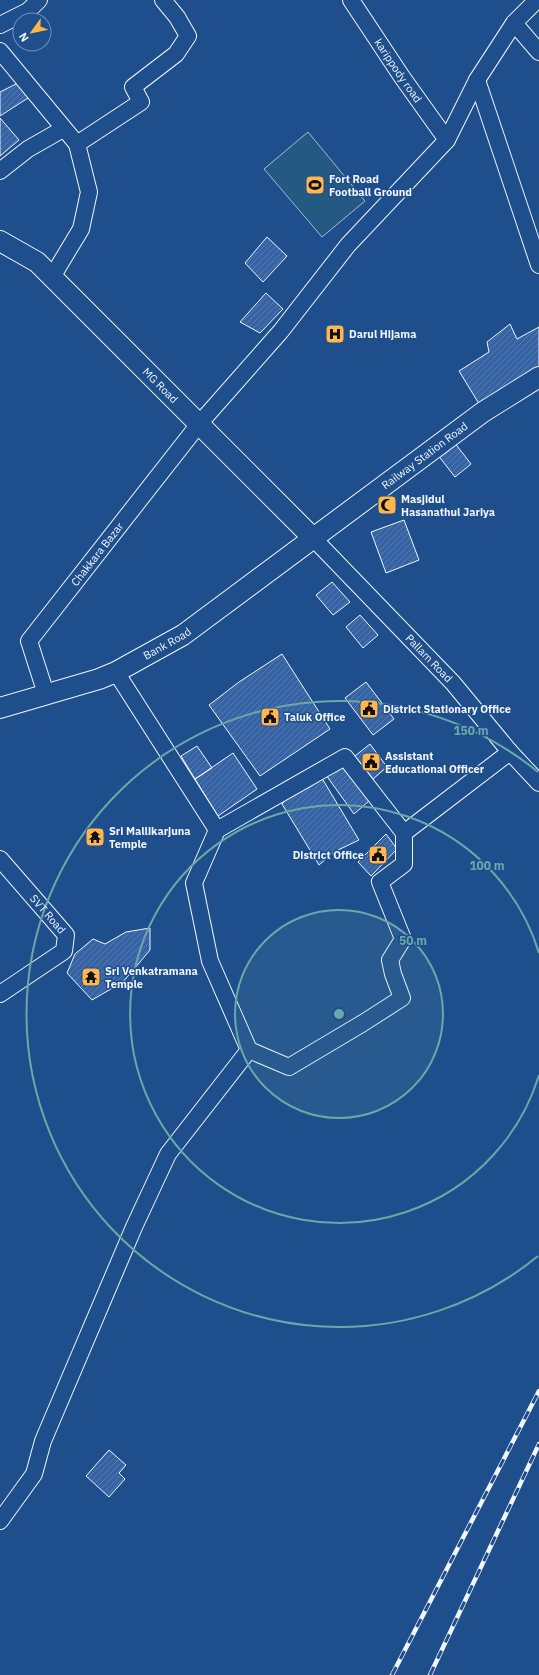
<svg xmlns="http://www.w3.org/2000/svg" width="539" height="1675" font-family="'IBM Plex Sans',sans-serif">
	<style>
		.pitch { fill: #245a82; stroke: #a8bbd7 }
		.building { fill: url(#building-hatch); stroke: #f2f6ff }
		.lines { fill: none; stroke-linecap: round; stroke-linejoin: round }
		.minor-casing { stroke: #f2f6ff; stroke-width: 18 }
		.major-casing { stroke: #f2f6ff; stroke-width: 22 }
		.minor { stroke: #1f4e8c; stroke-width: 16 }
		.major { stroke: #1f4e8c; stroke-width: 20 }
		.rail-casing { stroke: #f2f6ff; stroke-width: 4.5 }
		.rail { stroke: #1f4e8c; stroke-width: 3; stroke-dasharray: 9; stroke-linecap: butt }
		.ring { fill: none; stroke: #6aa9a8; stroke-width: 2 }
		.labels { text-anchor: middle; stroke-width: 3; stroke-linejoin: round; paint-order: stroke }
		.street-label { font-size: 11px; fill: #f2f6ff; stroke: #1f4e8c }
		.poi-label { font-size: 11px; font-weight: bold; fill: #f2f6ff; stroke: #1f4e8c; text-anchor: start }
		.centre { fill: #6aa9a8; stroke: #1f4e8c; stroke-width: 2 }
		.ring-label { font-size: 12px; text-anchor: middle; font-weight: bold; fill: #6aa9a8; stroke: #1f4e8c; stroke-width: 3; stroke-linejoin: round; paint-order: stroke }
	</style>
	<defs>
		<pattern id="building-hatch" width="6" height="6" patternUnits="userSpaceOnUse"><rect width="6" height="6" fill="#3563a3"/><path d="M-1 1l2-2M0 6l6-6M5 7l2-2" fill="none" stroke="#537ab1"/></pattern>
	</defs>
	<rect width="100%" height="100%" fill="#1f4e8c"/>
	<path class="pitch" d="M308,132l57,69 -43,36 -58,-68z"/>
	<path class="building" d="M18,83l10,15 -28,18v-24z
		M0,118l19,22 -19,16z
		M267,237l20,19 -24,26 -18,-19z
		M266,293l17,16 -23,24 -20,-11z
		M510,324l7,15 22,-12v44l-58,36 -22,-36 30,-19 -2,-10z
		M454,442l17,22 -16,13 -18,-23z
		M404,520l15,40 -33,13 -15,-41z
		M332,582l18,20 -17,13 -17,-20z
		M360,615l18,20 -15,13 -17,-21z
		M282,654l48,75 -70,47 -51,-71 30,-23z
		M366,682l28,37 -21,16 -28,-37z
		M370,744l17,23 -14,12 -18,-23z
		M197,746l15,22 -17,11 -14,-23z
		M233,753l24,36 -39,27 -23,-37z
		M343,765l27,35 -16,14 -28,-39z
		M320,775l39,65 -25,12 -15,13 -37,-61 10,-12z
		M386,834l11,15 -26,27 -13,-14z
		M150,928v22l-27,32 -31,18 -25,-27 8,-19 18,-15 12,5 21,-12z
		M109,1450l17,15 -7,8 6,6 -16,18 -23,-21z"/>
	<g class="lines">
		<g class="minor-casing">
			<g id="minor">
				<path id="s1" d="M351,0l51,77 45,63"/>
				<path d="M514,23l25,29"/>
				<path d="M0,25l28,-14 11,-11"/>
				<path d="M0,51l77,93 12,48 -8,37 -29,48"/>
				<path d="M477,80l62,185"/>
				<path d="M77,144l64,-42 -8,-15 43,-33 12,-18 -11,-19 -14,-17"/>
				<path d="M0,171l28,-22 35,-20"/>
				<path id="s2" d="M313,538l140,145 57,69 29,31"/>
				<path d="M116,672l101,158 128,-73 59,76 106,-81"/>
				<path id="s3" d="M46,694l-17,-53 170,-217 82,-93 67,-86 99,-105 30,-60 37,-57 23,-23"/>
				<path id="s4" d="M0,859l66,76 -2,16 -64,43"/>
				<path d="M249,1050l40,17 74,-44 39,-25 -9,-24 -3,-14 13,-21 -23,-57 24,-18v-31"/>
				<path d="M0,1521l34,-47 9,-33 91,-214 34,-73 81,-104 -39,-89 -16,-78 23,-53"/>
			</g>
		</g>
		<g class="major-casing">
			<g id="major">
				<path id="s5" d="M0,241l37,21 276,276"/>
				<path id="s6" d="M0,708l99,-29 17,-7 67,-37 300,-223 56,-35"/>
			</g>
		</g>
		<use href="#minor" class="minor"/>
		<use href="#major" class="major"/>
		<g class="rail-casing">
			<path id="rail" d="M392,1675l147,-284
				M430,1675l109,-231"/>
		</g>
		<use href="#rail" class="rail"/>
	</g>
	<circle cx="339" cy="1014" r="104" fill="#6aa9a8" fill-opacity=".12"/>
	<g class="ring">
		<circle cx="339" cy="1014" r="104"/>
		<path d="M539 1075A209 209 0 1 1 539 953"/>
		<path d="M538 1256A313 313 0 1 1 538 772"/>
	</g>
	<defs>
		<g id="stadium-square" transform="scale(1)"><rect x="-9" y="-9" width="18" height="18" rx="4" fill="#ffb74d" stroke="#1f4e8c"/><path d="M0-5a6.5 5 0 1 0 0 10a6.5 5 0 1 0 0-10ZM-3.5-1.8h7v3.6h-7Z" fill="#111"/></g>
		<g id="hospital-square" transform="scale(1)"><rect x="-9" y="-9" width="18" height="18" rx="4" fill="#ffb74d" stroke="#1f4e8c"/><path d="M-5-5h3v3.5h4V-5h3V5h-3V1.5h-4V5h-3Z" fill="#111"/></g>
		<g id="mosque-square" transform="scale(1)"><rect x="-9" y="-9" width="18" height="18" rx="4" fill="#ffb74d" stroke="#1f4e8c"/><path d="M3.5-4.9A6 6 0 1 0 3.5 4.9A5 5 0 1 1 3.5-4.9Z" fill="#111"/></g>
		<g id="civic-square" transform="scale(1)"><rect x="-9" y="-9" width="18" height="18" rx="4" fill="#ffb74d" stroke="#1f4e8c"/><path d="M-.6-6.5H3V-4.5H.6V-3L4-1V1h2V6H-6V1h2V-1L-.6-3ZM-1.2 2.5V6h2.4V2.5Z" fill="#111"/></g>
		<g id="temple-square" transform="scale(1)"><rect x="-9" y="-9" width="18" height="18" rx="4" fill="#ffb74d" stroke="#1f4e8c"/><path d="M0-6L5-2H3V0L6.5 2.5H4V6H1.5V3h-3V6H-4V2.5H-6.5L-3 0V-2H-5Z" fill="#111"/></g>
	</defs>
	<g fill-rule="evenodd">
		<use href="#stadium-square" x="315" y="185"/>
		<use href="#hospital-square" x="335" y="334"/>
		<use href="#mosque-square" x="387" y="505"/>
		<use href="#civic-square" x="369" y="709"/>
		<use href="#civic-square" x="270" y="717"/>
		<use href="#civic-square" x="371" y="762"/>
		<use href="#temple-square" x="95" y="837"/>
		<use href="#civic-square" x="378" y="855"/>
		<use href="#temple-square" x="91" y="977"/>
	</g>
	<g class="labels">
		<g class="street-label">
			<text dy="4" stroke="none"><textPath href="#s1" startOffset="85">karippody road</textPath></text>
			<text dy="4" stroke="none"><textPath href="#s5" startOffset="217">MG Road</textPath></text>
			<text dy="4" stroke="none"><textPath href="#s6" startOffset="499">Railway Station Road</textPath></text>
			<text dy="4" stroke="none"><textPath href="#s3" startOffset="166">Chakkara Bazar</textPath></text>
			<text dy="4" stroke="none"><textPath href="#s6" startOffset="180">Bank Road</textPath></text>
			<text dy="4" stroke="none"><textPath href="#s2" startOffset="167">Pallam Road</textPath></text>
			<text dy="4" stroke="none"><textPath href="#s4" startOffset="73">SVT Road</textPath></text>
		</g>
		<g class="poi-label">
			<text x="329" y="183">Fort Road<tspan x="329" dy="13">Football Ground</tspan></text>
			<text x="349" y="338">Darul Hijama</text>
			<text x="401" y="503">Masjidul<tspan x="401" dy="13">Hasanathul Jariya</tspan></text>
			<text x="383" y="713">District Stationary Office</text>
			<text x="284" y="721">Taluk Office</text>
			<text x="385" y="760">Assistant<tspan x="385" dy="13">Educational Officer</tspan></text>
			<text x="109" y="835">Sri Mallikarjuna<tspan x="109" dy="13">Temple</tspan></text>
			<text x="364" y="859" text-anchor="end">District Office</text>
			<text x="105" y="975">Sri Venkatramana<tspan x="105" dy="13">Temple</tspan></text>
		</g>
	</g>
	<circle cx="339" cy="1014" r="6" class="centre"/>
	<g class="ring-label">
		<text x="471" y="735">150 m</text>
		<text x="487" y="870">100 m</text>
		<text x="413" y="945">50 m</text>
	</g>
	<g transform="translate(32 32) rotate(237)"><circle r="19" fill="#1f4e8c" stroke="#7391ba"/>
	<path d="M0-3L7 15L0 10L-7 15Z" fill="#ffb74d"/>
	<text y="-6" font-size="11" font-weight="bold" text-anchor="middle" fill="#f2f6ff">N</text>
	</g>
</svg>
